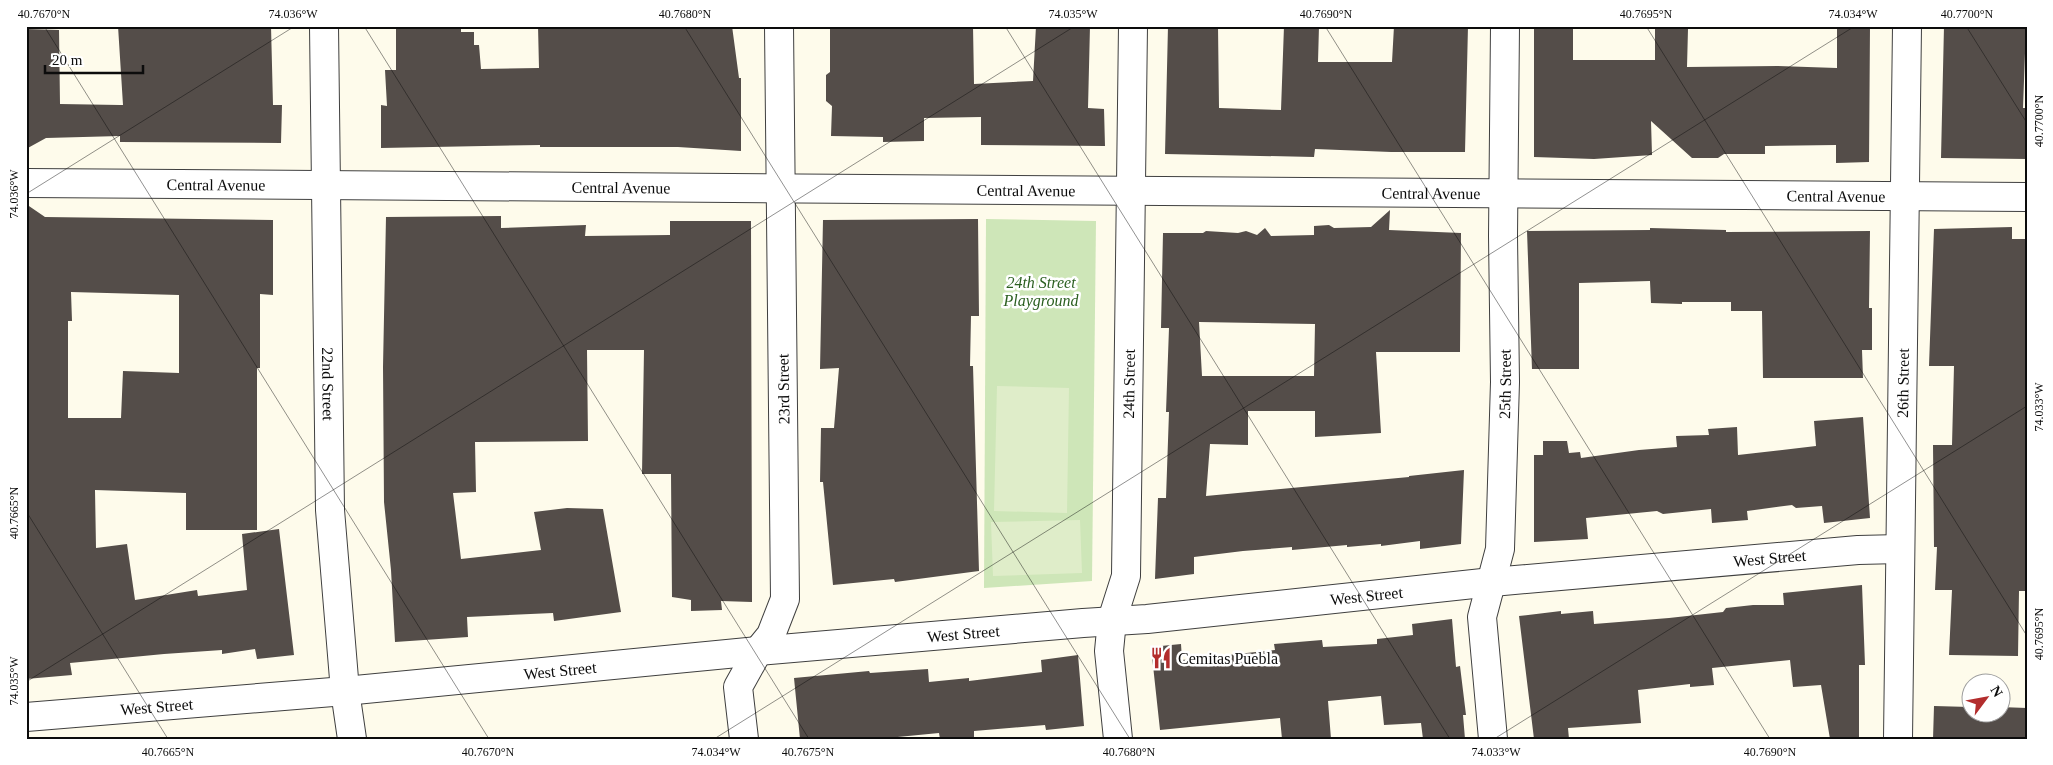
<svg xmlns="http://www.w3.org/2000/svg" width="2053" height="765" font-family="'Times New Roman',serif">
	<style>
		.green { fill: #cee6b8 }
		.pitch { fill: #dfedc9 }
		.building { fill: #544d49; fill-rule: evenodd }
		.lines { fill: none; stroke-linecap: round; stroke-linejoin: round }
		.minor-casing { stroke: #3f3f3f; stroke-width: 30 }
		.minor { stroke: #fff; stroke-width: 28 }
		.ticks { fill: none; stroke: #0c0c0c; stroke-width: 1; stroke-opacity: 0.45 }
		.labels { text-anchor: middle; stroke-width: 5; stroke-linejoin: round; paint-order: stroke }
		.street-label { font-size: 16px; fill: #0c0c0c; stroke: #fff }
		.park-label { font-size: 16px; font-style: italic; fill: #2b5f20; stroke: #fff }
		.poi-label { font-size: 16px; fill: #0c0c0c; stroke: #fff; text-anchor: start }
		.neatline { fill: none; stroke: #0c0c0c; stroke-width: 2 }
		.ticks-label { font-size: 12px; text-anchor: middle; fill: #0c0c0c }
	</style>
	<rect width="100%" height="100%" fill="#fefbeb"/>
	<path class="green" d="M986,219l110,2 -4,360 -108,7z"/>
	<path class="pitch" d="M997,386l72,2 -2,125 -73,-2z
		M1080,520l2,53 -89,3 -2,-54z"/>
	<path class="building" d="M118,26h153l2,79h9l-1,38 -161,-1v-6l-74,2 -20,11v-120l33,1 1,74 60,1h3z
		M396,26h65v6h13v13h5l2,24 58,-1 -1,-42h194l7,52h2v73l-63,-4h-138v-2l-159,3v-43l6,1 -2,-36h11z
		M830,26h143l1,58 59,-3 3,-55h54l-2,82 16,1 1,37 -124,-1v-28l-57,1v23l-41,1v-5l-52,-1 1,-30 -6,-5v-26l4,-3z
		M1168,26h50l1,82 62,2 3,-84h35l-1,36h74l2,-36h74l-3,126h-74l-76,-3 -1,8 -149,-3z
		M1534,26h39v34h82v-32l33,1 -1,38 91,-1 59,2v-42h33l-1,136 -33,1v-18l-71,1v8h-41l-6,4h-26l-41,-37 1,34 -58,4 -60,-2z
		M1944,26h82l-3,82h4v51l-86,-1z
		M26,204l19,13 228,3v75l-13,-1v74h-3v162h-71v-37l-91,-3 1,58 31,-4 8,56 62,-10 1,6 49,-6 -5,-56 37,-5 15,126 -37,4 -2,-10 -33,5v-4l-58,4 -94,9 2,12 -46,4zM71,292l108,3v78l-56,-2 -2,47h-53v-97h4z
		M1390,210l-1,20 72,3 -1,119h-84l5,81 -66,4v-26h-67v34l-38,-1 -4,52 203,-19v-1l55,-6 -3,74 -41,5v-8l-39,5v-2l-34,3v-2l-55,5v-3l-49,4 -49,6v17l-39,5 3,-81h8l3,-86h-3l3,-84h-8l2,-95h40l3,-2 32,2 8,-2 11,4 8,-7 6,8 43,-1v-9l15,-1 5,3 37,-1zM1199,322l116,2 -1,52h-112z
		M501,216v12l85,-3 -1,11 85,-1v-14h81l1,381 -31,-1 1,9 -31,1v-11l-19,-3 -1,-123h-29l2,-124h-57l1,91 -113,1 1,50 -23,1 8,66 80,-9 -7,-38 33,-4 36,1 18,103 -67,9 -1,-8 -86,4 1,20 -73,5 -4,-72 -7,-68 -1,-135 3,-150z
		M978,219l1,97h-8l-1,50h3l6,205 -84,11 -1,-3 -61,6 -10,-103h-3l1,-54h13l5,-60 -19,1 3,-149z
		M2012,227v12h15v309l-2,43h-6l-1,65 -69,-1 3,-65h-17l2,-43h-3l-1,-102h19l2,-79h-25l5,-137z
		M1650,228l76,2v2l144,-1 -1,77h3v42h-10l1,28h-100l-1,-67h-31v-9h-49v2l-31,-1 -1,-22 -71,2v86h-47l-5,-138 123,-1z
		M1863,417l7,101 -46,5 -2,-17 -26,2 -4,-3 -45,6 1,9 -36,3 -1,-14 -48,5 -6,-3 -71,7 2,21 -54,3v-87h9v-14h24l2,12 11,-1 1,6 58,-8 38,-3 -1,-11 33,-1 -1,-6 29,-2 1,28 78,-9 -2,-25z
		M1862,585l3,80h-6v74h-29l-9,-54 -28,2 -3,-27 -78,8 2,17 -24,2v-3l-52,6 3,33 -73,5 1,11h-35l-15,-123 42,-5v3l32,-3 1,13 75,-6 54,-6 3,-4 27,-3h31l-1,-12z
		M1452,619l4,48 4,-1 6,49h-3l2,24h-42l-2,-16 -37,2 -3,-29 -53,5 3,38h-49l-2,-21 -120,12 -9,-83 30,-3 1,16 93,-10 -1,-6 48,-4 1,7 54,-3v-5l36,-4 -1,-11z
		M1078,655l6,71 -38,4 -1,-5 -71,6v8h-34l-1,-6 -62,6h-77l-6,-61 75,-7 1,2 58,-4 1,13 40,-4v3l73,-9 -1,-12z
		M1934,706l36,1v5h30v-5l27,1v31h-94z"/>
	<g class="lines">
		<g class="minor-casing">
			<g id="minor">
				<path id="s1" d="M324,26l6,484 15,181 7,48"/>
				<path id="s2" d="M26,183l2001,14"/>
				<path id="s3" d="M26,717l319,-26 413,-40 325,-28 64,-4 345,-37 366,-32 42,-1"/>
				<path d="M744,739l-6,-52 20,-36 13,-16 14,-36 -6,-573"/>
				<path id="s4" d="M1118,739l-9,-88 3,-31 14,-44 7,-550"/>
				<path id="s5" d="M1493,739l-11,-122 18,-68 5,-167 -2,-146 2,-210"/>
				<path id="s6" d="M1898,739l9,-713"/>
			</g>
		</g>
		<use href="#minor" class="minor"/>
	</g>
	<path class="ticks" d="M44,26l445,713M364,26l445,713M684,26l446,713M1005,26l445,713M1325,26l445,713M1646,26l381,610M1966,26l61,97M26,194l269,-168M26,511l142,228M26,682l1049,-656M714,739l1141,-713M1494,739l533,-333"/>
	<defs>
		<g id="restaurant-bare" transform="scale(1.725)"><path d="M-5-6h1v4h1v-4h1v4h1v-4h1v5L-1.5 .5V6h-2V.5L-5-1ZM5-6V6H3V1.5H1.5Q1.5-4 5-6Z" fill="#b32d2d" stroke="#fff" stroke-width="2.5" paint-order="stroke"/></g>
	</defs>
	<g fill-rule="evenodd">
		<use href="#restaurant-bare" x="1161" y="658"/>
	</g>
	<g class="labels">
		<g class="street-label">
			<text dy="6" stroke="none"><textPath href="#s2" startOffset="190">Central Avenue</textPath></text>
			<text dy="6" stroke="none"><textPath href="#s2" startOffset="595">Central Avenue</textPath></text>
			<text dy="6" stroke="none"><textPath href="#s2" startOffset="1000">Central Avenue</textPath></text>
			<text dy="6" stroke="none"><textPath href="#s2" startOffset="1405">Central Avenue</textPath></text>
			<text dy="6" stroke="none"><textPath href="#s2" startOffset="1810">Central Avenue</textPath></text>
			<text dy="6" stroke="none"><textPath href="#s1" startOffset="358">22nd Street</textPath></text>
			<text dy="6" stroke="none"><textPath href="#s6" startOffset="356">26th Street</textPath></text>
			<text dy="6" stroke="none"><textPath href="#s4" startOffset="358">24th Street</textPath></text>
			<text dy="6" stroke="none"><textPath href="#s5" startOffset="358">25th Street</textPath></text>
			<text transform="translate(783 389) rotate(-91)" y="6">23rd Street</text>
			<text dy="6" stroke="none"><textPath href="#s3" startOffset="1751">West Street</textPath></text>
			<text dy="6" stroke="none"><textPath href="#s3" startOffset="1346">West Street</textPath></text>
			<text dy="6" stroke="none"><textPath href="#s3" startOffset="941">West Street</textPath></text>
			<text dy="6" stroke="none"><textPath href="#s3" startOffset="536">West Street</textPath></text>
			<text dy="6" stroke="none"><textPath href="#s3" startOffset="131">West Street</textPath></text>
		</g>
		<g class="park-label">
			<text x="1041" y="288">24th Street<tspan x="1041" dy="18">Playground</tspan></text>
		</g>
		<g class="poi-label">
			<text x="1178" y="664">Cemitas Puebla</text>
		</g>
	</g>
	<rect width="2053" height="765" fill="none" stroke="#ffffff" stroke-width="55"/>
	<g transform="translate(1986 698) rotate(58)"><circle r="24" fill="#ffffff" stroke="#9e9e9e"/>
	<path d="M0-4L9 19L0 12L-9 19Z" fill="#b32d2d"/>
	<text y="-8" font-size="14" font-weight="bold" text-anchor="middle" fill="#0c0c0c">N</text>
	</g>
	<path d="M45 65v8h98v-8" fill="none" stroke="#0c0c0c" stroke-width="2.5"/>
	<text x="52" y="65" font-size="15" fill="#0c0c0c" stroke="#ffffff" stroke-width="4" paint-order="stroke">20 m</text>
	<rect x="28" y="28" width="1998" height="710" class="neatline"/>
	<g class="ticks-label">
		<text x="44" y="18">40.7670°N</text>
		<text x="293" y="18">74.036°W</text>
		<text x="685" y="18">40.7680°N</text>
		<text x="1073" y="18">74.035°W</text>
		<text x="1326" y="18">40.7690°N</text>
		<text x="1646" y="18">40.7695°N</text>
		<text x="1853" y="18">74.034°W</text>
		<text x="1967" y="18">40.7700°N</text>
		<text transform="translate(2039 121) rotate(-90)" y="4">40.7700°N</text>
		<text transform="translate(14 194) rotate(-90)" y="4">74.036°W</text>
		<text transform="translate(2039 407) rotate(-90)" y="4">74.033°W</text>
		<text transform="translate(14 513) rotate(-90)" y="4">40.7665°N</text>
		<text transform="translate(2039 634) rotate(-90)" y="4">40.7695°N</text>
		<text transform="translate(14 681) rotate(-90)" y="4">74.035°W</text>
		<text x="168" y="756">40.7665°N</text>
		<text x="488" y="756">40.7670°N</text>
		<text x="716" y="756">74.034°W</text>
		<text x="808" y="756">40.7675°N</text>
		<text x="1129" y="756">40.7680°N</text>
		<text x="1496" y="756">74.033°W</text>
		<text x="1770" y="756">40.7690°N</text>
	</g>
</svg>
